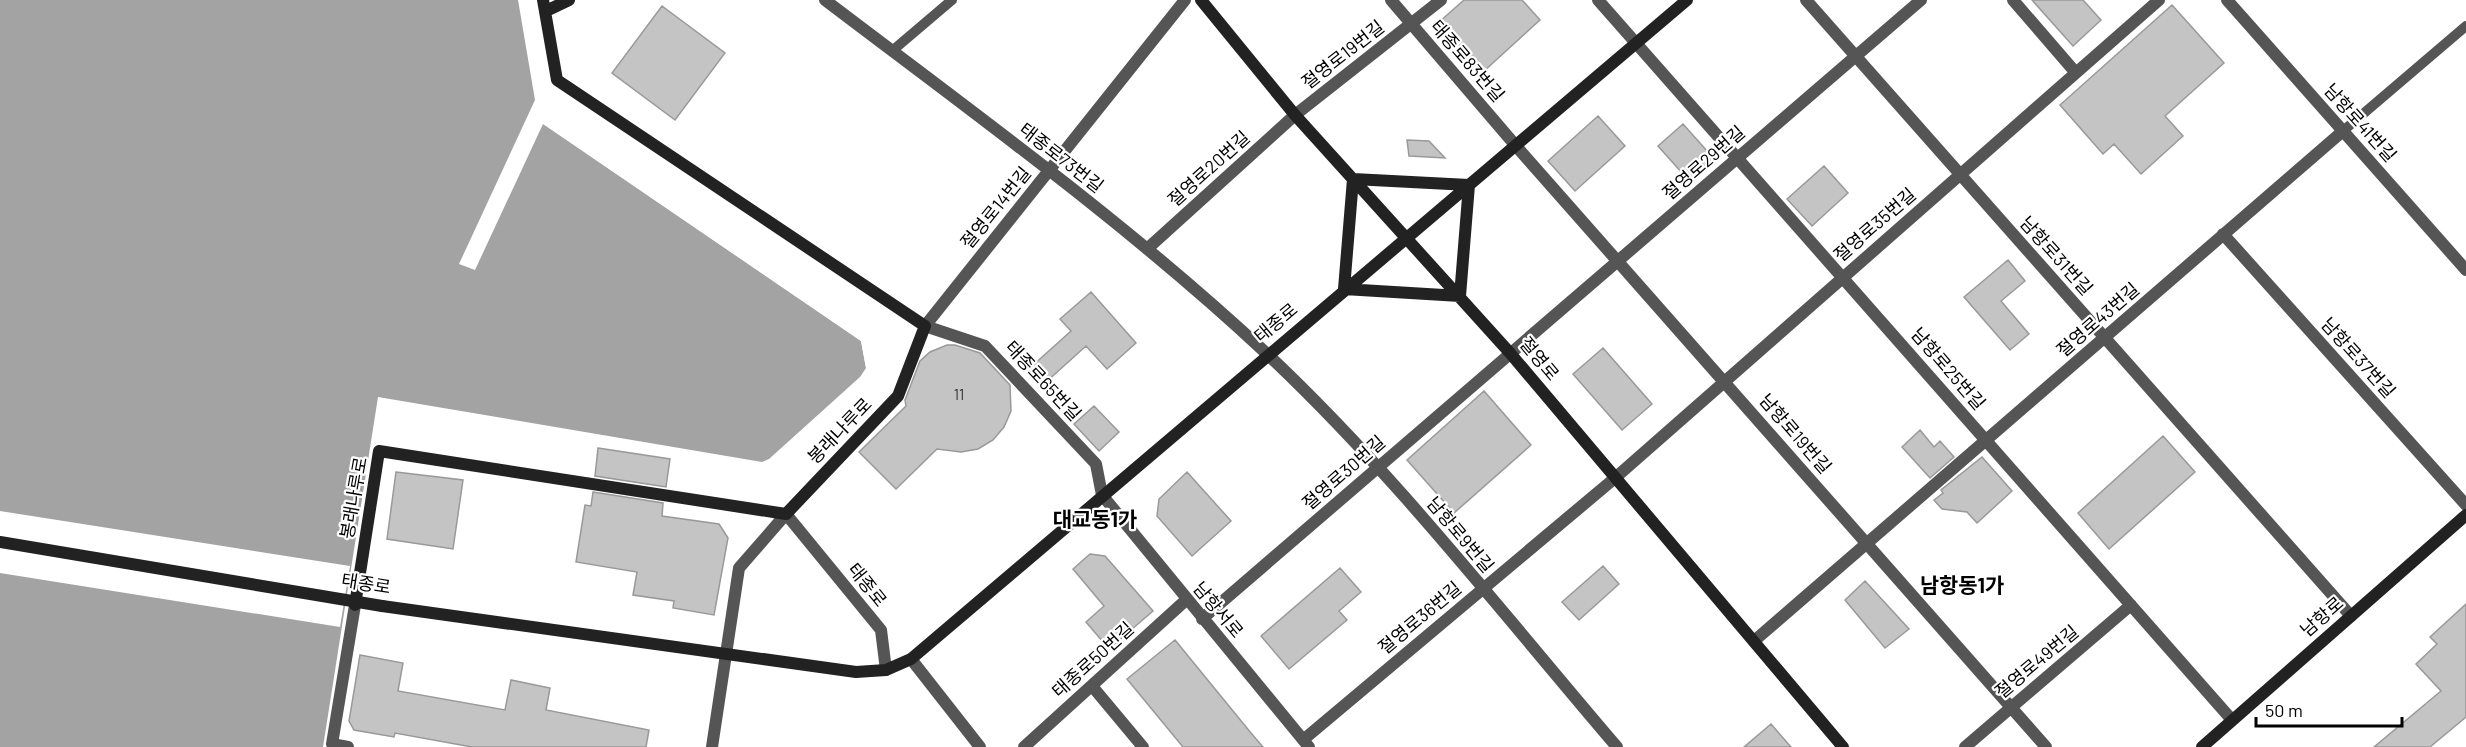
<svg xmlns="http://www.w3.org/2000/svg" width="2466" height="747" font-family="Barlow,'Noto Sans KR',sans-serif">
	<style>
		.water { fill: #a3a3a3 }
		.pier { fill: #fff }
		.building { fill: #c4c4c4; stroke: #999; stroke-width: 1.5 }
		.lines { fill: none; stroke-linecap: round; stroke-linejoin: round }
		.lane { stroke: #555; stroke-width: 10 }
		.street { stroke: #555; stroke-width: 12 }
		.secondary { stroke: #222; stroke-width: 12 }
		.secondary-bridge { stroke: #222; stroke-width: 12 }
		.labels { text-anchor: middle; stroke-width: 4.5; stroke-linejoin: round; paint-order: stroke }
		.number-label { font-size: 15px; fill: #313131 }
		.street-label { font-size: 18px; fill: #000; stroke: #fff }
		.quarter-label { font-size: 21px; font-weight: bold; fill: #000; stroke: #fff }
	</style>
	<rect width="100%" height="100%" fill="#fff"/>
	<path class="water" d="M0,0h518l17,100 7,23 319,218 5,27 -6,9 -91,82 -7,3 -384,-65 -55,350h-323z"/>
	<path class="pier" d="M535,100l3,3 7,18 318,218 6,25 -3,4 -5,-27 -318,-217 -68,146 -16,-6z
		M0,511l350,55 -10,61 -340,-54z"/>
	<path class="building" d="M1464,0h58l18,20 -57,52 -45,-49z
		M2032,0h51l18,20 -28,26z
		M2172,5l52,58 -59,53 18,20 -42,38 -27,-30 -11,10 -43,-49z
		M662,6l63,47 -50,67 -63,-47z
		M1598,116l27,30 -50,45 -27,-30z
		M1683,124l33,37 -25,22 -33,-37z
		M1407,140l22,1 16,17 -36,-2z
		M1824,166l24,27 -36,33 -25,-27z
		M2008,260l17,21 -24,20 28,33 -19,16 -46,-53z
		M1091,292l45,51 -29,26 -21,-23 -41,37 -14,-16 40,-36 -11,-12z
		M947,345h8l25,8 30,32 1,26 -7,16 -11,13 -15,9 -17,3 -24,-3 -41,40 -37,-37 47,-46 -1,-6 15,-39 10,-9z
		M1603,348l49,56 -30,26 -49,-56z
		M1484,391l47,54 -77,68 -47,-53z
		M1094,406l25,26 -20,19 -25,-27z
		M1920,430l14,17 6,-6 14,16 -24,21 -28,-31z
		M2163,436l32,36 -86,77 -31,-36z
		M598,448l72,11 -4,28 -71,-11z
		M1982,457l30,34 -35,32 -10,-11 -25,-3 -8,-9 9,-7 -2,-3z
		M396,472l67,8 -10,69 -66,-10z
		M1187,472l44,49 -39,35 -35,-40 2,-17z
		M593,492l70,11 -1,13 57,8 9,14 -14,77 -41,-7 1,-7 -41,-6 4,-23 -61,-10 9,-57 6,1z
		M1090,554l15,2 48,55 -44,38 -23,-27 18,-16 -31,-37z
		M1603,566l16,18 -40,36 -17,-18z
		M1340,568l21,24 -22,19 8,9 -58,49 -28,-33z
		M1865,581l44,48 -24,19 -40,-48z
		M2466,604v113l-36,30h-56l67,-56 -25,-27 21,-20 -7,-7z
		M1175,640l76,93 12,14h-80l-56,-68z
		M360,655l43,8 -5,28 107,19 6,-30 39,8 -4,22 103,20 -3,17h-174l-77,-14 -1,4 -40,-7 -5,-9z
		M1771,724l20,23h-47z"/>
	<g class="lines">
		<path class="lane" d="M892,51l60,-51
			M2343,131l123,-105"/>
		<path class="street" d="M825,0c150,114 304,225 441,353 128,120 237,261 351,394
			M1185,0l-260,326 60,20 111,118 6,31 207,252
			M1391,0l125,146 530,601
			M1598,0l634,720
			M1806,0l545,616
			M2013,0l63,73
			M2227,0l239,270
			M2223,234l243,271
			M1147,249l148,-134 146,-115
			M1202,619l719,-619
			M1754,641l589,-510
			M911,659l69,88
			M1092,686l51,61
			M1303,740l312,-262 544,-478
			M348,747l-16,-3 23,-139
			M712,747l27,-179 47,-54 95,116 5,40
			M1024,747l162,-147
			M1965,747l166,-142"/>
		<path class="secondary" d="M1201,0l94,115 215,238 333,394
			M546,11l23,-11
			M1353,179l116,6
			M1344,289l116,7
			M1344,289l9,-110
			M1460,296l9,-111
			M355,605l24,-154 407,63 112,-118 27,-70 -368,-246 -14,-80
			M382,606l474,66 30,-2 25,-11 776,-659
			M2202,747l264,-232"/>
		<path class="secondary-bridge" d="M0,542l382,64"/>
	</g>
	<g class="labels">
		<g class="number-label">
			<text x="959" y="400">11</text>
		</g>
		<g class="street-label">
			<text transform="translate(1343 55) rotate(-38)" y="6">절영로19번길</text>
			<text transform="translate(1467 61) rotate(49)" y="6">태종로83번길</text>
			<text transform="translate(2360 123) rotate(48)" y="6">남항로41번길</text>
			<text transform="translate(1061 158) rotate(38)" y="6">태종로73번길</text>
			<text transform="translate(1704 163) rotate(-41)" y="6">절영로29번길</text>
			<text transform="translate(1209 169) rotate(-42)" y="6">절영로20번길</text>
			<text transform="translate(996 208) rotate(-51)" y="6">절영로14번길</text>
			<text transform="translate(1875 225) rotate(-41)" y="6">절영로35번길</text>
			<text transform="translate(2056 256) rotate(48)" y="6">남항로31번길</text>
			<text transform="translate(2098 320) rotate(-41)" y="6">절영로43번길</text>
			<text transform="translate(1276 323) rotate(-40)" y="6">태종로</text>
			<text transform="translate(2358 358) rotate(48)" y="6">남항로37번길</text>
			<text transform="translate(1539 359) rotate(50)" y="6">절영로</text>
			<text transform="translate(1948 369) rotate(49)" y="6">남항로25번길</text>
			<text transform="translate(1043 381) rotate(47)" y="6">태종로65번길</text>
			<text transform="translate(840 431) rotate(-46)" y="6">봉래나루로</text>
			<text transform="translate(1795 434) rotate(49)" y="6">남항로19번길</text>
			<text transform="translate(1344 473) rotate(-41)" y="6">절영로30번길</text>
			<text transform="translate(354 498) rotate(-80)" y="6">봉래나루로</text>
			<text transform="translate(1460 535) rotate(50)" y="6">남항로9번길</text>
			<text transform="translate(366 584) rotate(9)" y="6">태종로</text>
			<text transform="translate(867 585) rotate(51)" y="6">태종로</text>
			<text transform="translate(1218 610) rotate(50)" y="6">남항서로</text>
			<text transform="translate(2322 617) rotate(-41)" y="6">남항로</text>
			<text transform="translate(1420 618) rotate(-40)" y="6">절영로36번길</text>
			<text transform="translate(1093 660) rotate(-42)" y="6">태종로50번길</text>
			<text transform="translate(2037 662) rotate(-40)" y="6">절영로49번길</text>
		</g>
		<g class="quarter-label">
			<text x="1095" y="527">대교동1가</text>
			<text x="1962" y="593">남항동1가</text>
		</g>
	</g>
	<path d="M2256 717v9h146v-9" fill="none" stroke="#000000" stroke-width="3"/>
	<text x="2265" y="717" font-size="18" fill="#000000" stroke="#ffffff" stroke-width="4.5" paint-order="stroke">50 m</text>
</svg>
